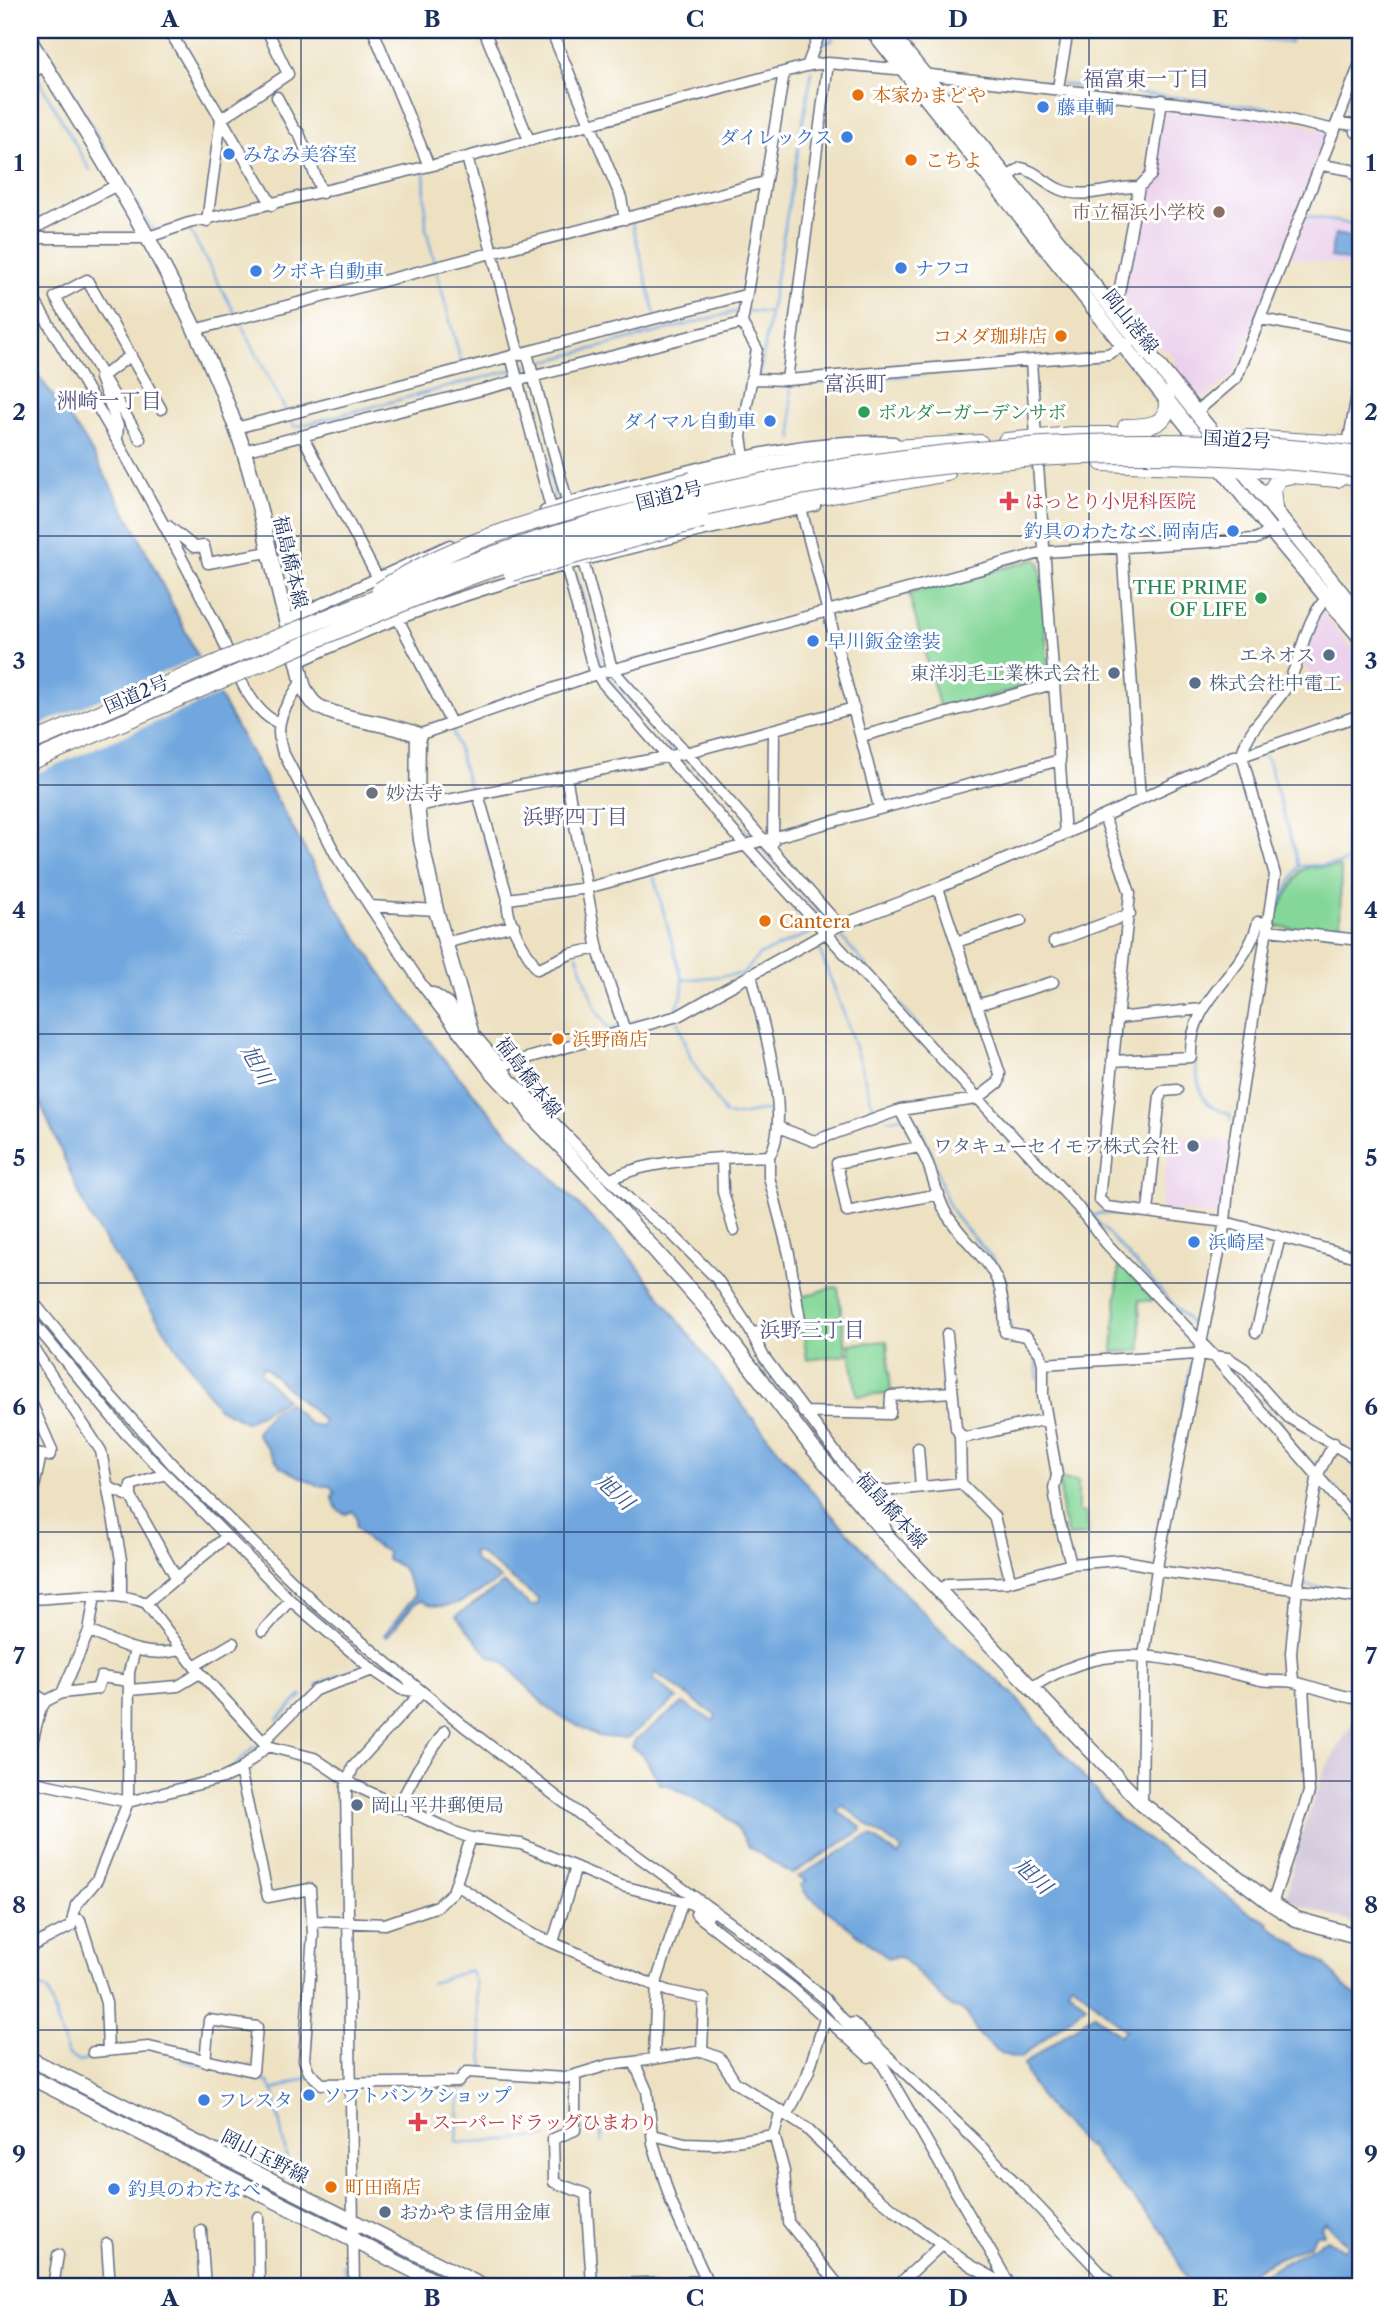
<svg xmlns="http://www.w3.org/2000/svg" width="1390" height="2317" font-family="'Libre Caslon Text','Noto Serif JP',serif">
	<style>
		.built { fill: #ebd1ec }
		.industrial { fill: #cbbfd6 }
		.green { fill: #84d798; stroke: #50837b; stroke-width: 2 }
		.water { fill: #71a7de; stroke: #466b9e; stroke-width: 2 }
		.pier { fill: #ede1c1 }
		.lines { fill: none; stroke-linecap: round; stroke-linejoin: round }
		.stream { stroke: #71a7de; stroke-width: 2.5 }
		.minor-casing { stroke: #646d81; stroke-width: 13 }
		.major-casing { stroke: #646d81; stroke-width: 17 }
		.highway-casing { stroke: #646d81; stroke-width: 18 }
		.minor { stroke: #fff; stroke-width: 10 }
		.major { stroke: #fff; stroke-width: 14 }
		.highway { stroke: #fff; stroke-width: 16 }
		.highway-bridge-casing { stroke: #646d81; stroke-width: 18; stroke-linecap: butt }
		.highway-bridge { stroke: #fff; stroke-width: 16 }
		.grid { fill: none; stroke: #1b2f5e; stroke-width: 2; stroke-opacity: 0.55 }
		.food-dot { fill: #e8710a; stroke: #fff; stroke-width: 2.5 }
		.shop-dot { fill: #3f7fe0; stroke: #fff; stroke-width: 2.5 }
		.education-dot { fill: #8d6e63; stroke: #fff; stroke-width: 2.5 }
		.leisure-dot { fill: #2e9e5b; stroke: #fff; stroke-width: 2.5 }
		.health-dot { fill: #e0444e; stroke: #fff; stroke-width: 2.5 }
		.service-dot { fill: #5c6f8a; stroke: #fff; stroke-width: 2.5 }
		.worship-dot { fill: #6b7280; stroke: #fff; stroke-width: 2.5 }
		.labels { text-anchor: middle; stroke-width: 6; stroke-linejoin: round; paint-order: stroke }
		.food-label { font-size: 19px; fill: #c56008; stroke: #fff; text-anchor: start }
		.shop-label { font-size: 19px; fill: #366cbe; stroke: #fff; text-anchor: start }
		.education-label { font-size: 19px; fill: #785e54; stroke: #fff; text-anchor: end }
		.street-label { font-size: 19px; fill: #1b2f5e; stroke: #fff }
		.leisure-label { font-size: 19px; fill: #27864d; stroke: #fff; text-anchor: start }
		.health-label { font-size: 19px; fill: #be3a42; stroke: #fff; text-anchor: start }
		.service-label { font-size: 19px; fill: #4e5e75; stroke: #fff; text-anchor: end }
		.worship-label { font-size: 19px; fill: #5b616d; stroke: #fff; text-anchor: start }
		.neighbourhood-label { font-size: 21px; fill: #53537e; stroke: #fff }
		.water-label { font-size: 21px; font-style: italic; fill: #39598b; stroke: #fff }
		.neatline { fill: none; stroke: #1b2f5e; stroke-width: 2.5 }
		.grid-label { font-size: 23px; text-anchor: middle; font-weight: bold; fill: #1b2f5e }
	</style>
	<rect width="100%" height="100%" fill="#fff"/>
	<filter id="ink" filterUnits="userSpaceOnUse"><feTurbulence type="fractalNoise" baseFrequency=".0143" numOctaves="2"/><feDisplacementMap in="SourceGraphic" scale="14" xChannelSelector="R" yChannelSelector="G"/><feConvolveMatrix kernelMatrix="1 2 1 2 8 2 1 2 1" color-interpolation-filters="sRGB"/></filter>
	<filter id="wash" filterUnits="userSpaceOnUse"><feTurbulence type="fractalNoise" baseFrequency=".00686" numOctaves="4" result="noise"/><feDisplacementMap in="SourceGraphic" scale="28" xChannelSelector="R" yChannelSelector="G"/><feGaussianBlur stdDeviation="1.57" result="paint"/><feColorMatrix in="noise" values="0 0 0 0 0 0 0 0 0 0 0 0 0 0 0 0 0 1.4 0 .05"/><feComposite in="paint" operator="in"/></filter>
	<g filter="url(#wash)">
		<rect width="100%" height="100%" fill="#ede1c1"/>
		<path class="built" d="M1165,106l124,16 36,9 3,5 -95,239 -30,24 -30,-35 2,-6 -7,-8h-5l-40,-50 20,-112z
			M1306,217l54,11v41l-70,-12z
			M1323,613l37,46v26l-47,-8 -12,-15 13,-40z
			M1171,1134l59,8 -9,74 -61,-6z"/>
		<path class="industrial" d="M1355,1719h5v206l-74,-25 11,-54 27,-75z"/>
		<path class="green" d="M1036,559l4,5 9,112 -5,6 -104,27 -31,-115z
			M1308,867h33l-1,67 -67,-8 -1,-5 29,-51z
			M1119,1261l33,36 -1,4 -12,-1 2,51 -28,1z
			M833,1287l5,1 9,67 -40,5 -8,-62z
			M887,1341l4,53 -34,2 -8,-52z
			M1060,1479l18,2v31l8,1 2,22 -20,1 -6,-21z"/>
		<path class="water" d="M1335,234l25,5v24l-30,-6z
			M30,364l55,76 51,91 65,132 134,241 50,75 57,78 57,66 136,140 111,147 83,102 78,84 47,47 58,50 106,125 135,97 16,7 -2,3 58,39 21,24 14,10v289h-95l-4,-3 6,-5 -5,-4 65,-36 16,11 5,-4 -23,-24 -4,5 3,7h-8l-7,11 -38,16 -28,17 -4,-2 -11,11h-39l-23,-52 -71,-79 -6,-11 -2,2c-23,-23 -55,-51 -63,-83l70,-50 26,22 5,-6 -53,-48 -4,7 18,17 -66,52c-15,1 -35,-15 -44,-27 -8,-11 -6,-22 -23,-23 -19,-17 -34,-36 -53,-51l-12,1 -82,-64 -5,-9 6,-4 -9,-4 68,-40 6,-1 26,20 4,-6 -60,-45 -5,6 25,17 -1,3 -69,43 -43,-27 -10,-17 -18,-18 -53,-27h-7l-17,-29 -12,-9 3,-7 48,-37 30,18 3,-5 -60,-43 -3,6 24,19 -51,41 -28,-3 -39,-20 -16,-12 -39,-42 -15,-6 -33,-40 48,-33 27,23 7,-1v-6l-60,-47h-6l3,9 26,18c-25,14 -53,39 -80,21l-8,5 -26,32 -3,-2 31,-40 -13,-28 -15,-7v-8l-18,-10 -13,-15 1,-9 -5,-7 -6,3 -9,-5 -5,-13 3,-3 -5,-7h-12l-37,-19 -25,-34 15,-21 17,-10 21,22 13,2 2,-5 -61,-55 -3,7 26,26 -40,23 -28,-14 -112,-165 -18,-29 -58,-135z"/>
		<path class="pier" d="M201,656l21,38 -192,82v-47z"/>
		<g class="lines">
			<path class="stream" d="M36,30l111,192 9,9
				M1178,30l112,13 3,-13
				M822,43l10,-2 1,-11
				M819,57l6,-24
				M814,60l5,-3 12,1
				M36,75l54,95
				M995,77l60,6
				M1062,84l205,24 65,15
				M1350,128l-2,29 12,14
				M424,170l2,59 9,35
				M1307,216l53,10
				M631,219l24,95
				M188,227l49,90
				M437,273l25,92
				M747,311l23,2 42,-243
				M240,322l47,91
				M535,364l204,-53
				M1037,365l60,-4
				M524,375l-2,-8 6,-1
				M760,375l10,-62
				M1355,379l5,-27
				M526,381l30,116
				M759,383l31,2 3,54
				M790,385l237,-19
				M290,419l5,8 217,-57
				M576,574l27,94
				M606,674l66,77
				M453,732l18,61
				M1262,754l6,7 31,105 -27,52
				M679,759l74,80
				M473,800l30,101
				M760,846l70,78
				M1299,866l41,-2 20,-10
				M837,932l85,98
				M817,943l30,79 29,94
				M577,955l18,52 13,21 12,-2
				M541,961l29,-11
				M682,980l61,-6 16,-19 60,-26
				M678,1021l13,38 34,55 8,2 34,-6 5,4 1,7
				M627,1024l48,-13 7,-15 1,-14 -30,-108
				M1194,1058c7,31 2,47 36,56v5
				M908,1115c27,22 28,73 48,102 15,20 37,36 47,60 6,17 2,38 9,53
				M887,1120l14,-3
				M788,1136l23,9
				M1092,1216l107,116
				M1092,1216l9,-3 46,4
				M1017,1339l12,8 10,13
				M1036,1361l2,18
				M1349,1461l11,9
				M1330,1482l30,34
				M1155,1552l36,-189
				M1302,1585l38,5
				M316,1685l45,-19
				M277,1720l25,-25
				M231,1769l24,-23
				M30,1981l18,10 20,65 11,5 27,-5
				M431,1983l39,-13 5,11 9,89
				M181,2060l87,22 6,11 15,78
				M460,2086l-3,57 90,-6
				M273,2090l36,-13
				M582,2130h19l1,13
				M343,2264l4,17"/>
		</g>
	</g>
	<g filter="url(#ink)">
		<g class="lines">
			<g class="minor-casing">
				<path id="minor" d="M169,30l103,175
					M373,30l56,136
					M484,30l45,110
					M551,30l70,168 4,21
					M807,66l14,-36
					M30,74l15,-9
					M922,74l331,38 82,18
					M1058,88l10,-58
					M277,97l17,32 5,4 23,60
					M1338,123l17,2 1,7h4
					M467,157l52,198
					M1322,165l29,5 9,10
					M1006,178l15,-10c14,2 26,17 40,22 27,10 51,-4 78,-3
					M207,221l14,-102 67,-45 -21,-44
					M33,229l82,-43
					M30,238h116l43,-15 278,-66 343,-92 18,-2 79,7
					M30,293c66,109 130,219 187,334 14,29 29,82 61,96
					M1115,314l24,-127 12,-12 11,-75
					M1261,319l99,19
					M194,330l571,-148
					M527,353l49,181
					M511,356l82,312 9,14 143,163 332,361 29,37 106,111 148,171
					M1031,361l5,77
					M751,379l36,1 321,-26 21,-11
					M787,380l41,-317
					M1195,413l42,-36 123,-313
					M236,428l509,-133
					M303,437l79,149
					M117,438l1,-12 -18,-48 31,-23
					M140,439l-85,-142 32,-17 74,129
					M1348,444l12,-65
					M243,451l499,-128
					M744,457l-3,-21 16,-87 -15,-26 42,-251
					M1038,465l27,369
					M801,509l78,298
					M545,511c43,-16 89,-27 133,-38 71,-18 143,-36 216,-31
					M168,526l26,21 10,-1 4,17 60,-11
					M1122,548l18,250
					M580,550l32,119 227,256
					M395,613l56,110
					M284,621l166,-76
					M298,662c34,-15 68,-32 102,-44 135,-49 275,-83 415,-112
					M300,684c-15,23 -27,38 -18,66l55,107 85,128 66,85 26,28
					M418,735l178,-61 448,-122 211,-13 22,-10
					M862,736l191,-52
					M566,776l32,174 27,81
					M478,794l30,105 79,-11 473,-128
					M417,806l268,-53 169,-45
					M1104,816l26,77 -31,306 8,8 118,15 135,36
					M773,843l1,-113
					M508,899c-4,21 18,52 29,70l33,-15 28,-6
					M370,906l66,4
					M1268,930l92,10
					M956,942l65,-21
					M1054,942l76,-28
					M445,943l69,-18
					M433,993l15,10 20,26
					M977,1005l76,-23
					M1117,1018l84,-9
					M1112,1061l79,-4c-3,-58 55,-83 67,-135l11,1
					M499,1066l179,-50 158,-89 102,-39 127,-54 168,-78h9l118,-41
					M514,1082l119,121 38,30 46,46 29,44 18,34 102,136 15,23 6,16
					M900,1110c9,18 20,36 28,54 6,16 10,36 19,51 35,51 57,45 58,117l21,4 14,17 3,11v32l14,79 -3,13 4,28 13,48
					M778,1127l36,14 86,-31 77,-11 22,-17 1,-8 -62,-186
					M919,1147l-82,16 10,49 92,-18
					M722,1158l1,34 11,38
					M610,1180c36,-22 117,-22 159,-24 25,-36 -9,-140 -18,-182
					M1148,1212l12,-117 3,-4 14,-1
					M30,1298l72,88 70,78 145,141 147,121 118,90 168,121 74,61 57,64 130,225
					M30,1319l97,116 163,165 83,70 28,19 21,3
					M1256,1332l24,-95
					M752,1333l49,-7 -12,-72 -20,-77v-21
					M947,1334l9,94 4,7 7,2 80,-18
					M30,1343l71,108 20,109v37
					M1043,1364l154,-10 31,4 17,11 43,48 72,44
					M30,1400l22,50 -3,6 -19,-5
					M803,1412l87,2 1,-18 61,-4
					M960,1435l1,48 33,33 16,63
					M918,1448l3,39
					M110,1488l21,9 46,82
					M866,1493l95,-10
					M131,1497v-12l34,-11
					M30,1507l11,-53
					M1158,1571l202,27
					M940,1590l8,-6 59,-2 64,-18 48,-4 39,7
					M30,1599c36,-1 83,-10 116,4l48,63 73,80 47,12 40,27 98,46 19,7 50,6 97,41 72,18 19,12
					M146,1603l80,-66
					M89,1631c30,13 60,29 92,18
					M263,1631l27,-31
					M194,1666l39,-23
					M1293,1682l-2,-29 6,-64 21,-115 16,-31
					M1031,1688c83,-55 142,-27 230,-8 11,2 22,0 32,2 24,5 42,14 67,17
					M129,1690l49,-4 22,-13
					M30,1691l16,10
					M62,1693l35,-4 4,-12 28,4
					M264,1741l51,-51 58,-20
					M30,1751l10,-41 6,-9 16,-8 27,-62 6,-35
					M240,1770l28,127 42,-8 3,45 -9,126 5,12 13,12 136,-2 9,-10 98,6 43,-13 26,-3
					M30,1781l98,21 95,-24 17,-8 27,-24
					M1142,1804l2,-148 14,-94 67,-340 4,-45 46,-302 -33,-119c4,-29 33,-47 46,-72 16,-31 16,-68 44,-91
					M398,1807l20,-38 27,-38
					M457,1885l75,49 136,57 36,8 -2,52
					M1272,1904l37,-112 -6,-106
					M696,1914l96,74 77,69
					M73,1919l7,1 26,83 2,47
					M312,1921l73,3 53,-18 15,-14 18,-54
					M553,1942l23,-75
					M30,1947l41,-21 5,-21 21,-25 31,-78 1,-130 6,-22
					M853,2023l122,117 139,147
					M93,2052l56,-5 104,24 4,-44 -48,-7 -4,42
					M654,2057l3,-77 25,-77
					M575,2075v55l-22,9 1,43 32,12 6,91
					M781,2110l-7,25 10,36 4,51 52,65
					M788,2114l20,-41 17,-54
					M653,2135l32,8 30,1 59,-9
					M258,2217l1,70
					M201,2231l4,56
					M107,2244l3,43
					M53,2287l5,-32
					M354,2287l-8,-500 7,-20 69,-75
					M520,2287l187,-6 -36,-79 -18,-59 -6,-52 -13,-29 68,-11 18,7 15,24 71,46 67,65 29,23 68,49 40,22
					M896,2287l45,-42"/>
			</g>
			<g class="major-casing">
				<path id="major" d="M872,30l401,503 87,104
					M888,30l472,586
					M30,41c76,123 157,251 206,387 27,75 37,155 61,231 6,18 2,26 16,43 16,17 81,21 105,33l-1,71 4,34 15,70 36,125 27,31 34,51 67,71 105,119 107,140 77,91 253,266 130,100 24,15 64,18
					M30,2059l454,228
					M30,2077l416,210"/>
			</g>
			<g class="highway-casing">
				<path id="highway" d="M1126,427c23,0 46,-1 40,-32
					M1247,438l113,7
					M1006,441l66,-6h66
					M1102,463l188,7
					M1326,473l34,4
					M692,480l148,-29 140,-8
					M1274,508l-2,-19 7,-11 13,-3 45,4
					M702,520l245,-47
					M30,743l193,-83
					M30,762l201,-86"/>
			</g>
			<use href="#minor" class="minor"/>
			<use href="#major" class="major"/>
			<use href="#highway" class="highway"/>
			<g class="highway-bridge-casing">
				<path id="highway-bridge" d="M512,573l190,-53
					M380,590c91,-60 207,-83 312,-110
					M223,660c119,-49 239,-99 363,-135 249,-73 516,-102 774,-70
					M231,676c79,-33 157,-69 238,-99 282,-102 592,-147 891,-108"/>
			</g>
			<use href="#highway-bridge" class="highway-bridge"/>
		</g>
	</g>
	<path class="grid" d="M301,30v2257M564,30v2257M826,30v2257M1089,30v2257M30,287h1330M30,536h1330M30,785h1330M30,1034h1330M30,1283h1330M30,1532h1330M30,1781h1330M30,2030h1330"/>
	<g class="food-dot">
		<circle cx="858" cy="95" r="7"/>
		<circle cx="911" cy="160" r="7"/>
		<circle cx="1061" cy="336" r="7"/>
		<circle cx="765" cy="921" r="7"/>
		<circle cx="558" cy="1039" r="7"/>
		<circle cx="331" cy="2187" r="7"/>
	</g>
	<g class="shop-dot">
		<circle cx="1043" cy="107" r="7"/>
		<circle cx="847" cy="137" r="7"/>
		<circle cx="229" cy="154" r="7"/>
		<circle cx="901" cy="268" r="7"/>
		<circle cx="256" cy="271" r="7"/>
		<circle cx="770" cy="421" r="7"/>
		<circle cx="1233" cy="531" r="7"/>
		<circle cx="813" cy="641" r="7"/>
		<circle cx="1194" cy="1242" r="7"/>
		<circle cx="309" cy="2095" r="7"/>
		<circle cx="204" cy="2100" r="7"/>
		<circle cx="114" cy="2189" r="7"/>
	</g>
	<circle class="education-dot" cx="1219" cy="212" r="7"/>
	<g class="leisure-dot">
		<circle cx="864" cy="412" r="7"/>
		<circle cx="1261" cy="598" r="7"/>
	</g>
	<g class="health-dot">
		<path d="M1005.5 490.5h7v7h7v7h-7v7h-7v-7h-7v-7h7z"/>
		<path d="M414.5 2111.5h7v7h7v7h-7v7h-7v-7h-7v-7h7z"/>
	</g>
	<g class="service-dot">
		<circle cx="1329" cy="655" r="7"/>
		<circle cx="1114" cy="673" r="7"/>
		<circle cx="1195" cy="683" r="7"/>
		<circle cx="1193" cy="1146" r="7"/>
		<circle cx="357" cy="1805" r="7"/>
		<circle cx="385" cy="2212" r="7"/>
	</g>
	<circle class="worship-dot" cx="372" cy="793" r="7"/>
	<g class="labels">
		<g class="food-label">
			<text x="872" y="102">本家かまどや</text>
			<text x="925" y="167">こちよ</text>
			<text x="1047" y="343" text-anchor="end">コメダ珈琲店</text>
			<text x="779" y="928">Cantera</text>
			<text x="572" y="1046">浜野商店</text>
			<text x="345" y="2194">町田商店</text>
		</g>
		<g class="shop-label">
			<text x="1057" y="114">藤車輌</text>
			<text x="833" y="144" text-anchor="end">ダイレックス</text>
			<text x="243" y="161">みなみ美容室</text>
			<text x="915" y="275">ナフコ</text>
			<text x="270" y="278">クボキ自動車</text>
			<text x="756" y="428" text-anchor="end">ダイマル自動車</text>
			<text x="1219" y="538" text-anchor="end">釣具のわたなべ 岡南店</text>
			<text x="827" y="648">早川鈑金塗装</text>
			<text x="1208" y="1249">浜崎屋</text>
			<text x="323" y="2102">ソフトバンクショップ</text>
			<text x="218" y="2107">フレスタ</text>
			<text x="128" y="2196">釣具のわたなべ</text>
		</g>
		<g class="education-label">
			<text x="1205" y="219">市立福浜小学校</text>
		</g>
		<g class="street-label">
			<text transform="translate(1131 321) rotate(51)" y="7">岡山港線</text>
			<text transform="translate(1237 439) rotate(3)" y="7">国道2号</text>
			<text transform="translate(669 495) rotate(-14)" y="7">国道2号</text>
			<text transform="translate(291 562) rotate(77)" y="7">福島橋本線</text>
			<text transform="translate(136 694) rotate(-23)" y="7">国道2号</text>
			<text transform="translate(529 1077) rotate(53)" y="7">福島橋本線</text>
			<text transform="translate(892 1510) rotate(48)" y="7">福島橋本線</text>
			<text transform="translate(265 2156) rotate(27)" y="7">岡山玉野線</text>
		</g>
		<g class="leisure-label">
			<text x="878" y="419">ボルダーガーデンサボ</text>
			<text x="1247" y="594" text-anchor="end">THE PRIME<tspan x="1247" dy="22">OF LIFE</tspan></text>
		</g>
		<g class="health-label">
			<text x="1025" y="508">はっとり小児科医院</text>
			<text x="432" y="2129">スーパードラッグひまわり</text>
		</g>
		<g class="service-label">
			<text x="1315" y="662">エネオス</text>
			<text x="1100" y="680">東洋羽毛工業株式会社</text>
			<text x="1209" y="690" text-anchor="start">株式会社中電工</text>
			<text x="1179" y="1153">ワタキューセイモア株式会社</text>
			<text x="371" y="1812" text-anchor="start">岡山平井郵便局</text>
			<text x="399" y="2219" text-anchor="start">おかやま信用金庫</text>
		</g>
		<g class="worship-label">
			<text x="386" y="800">妙法寺</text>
		</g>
		<g class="neighbourhood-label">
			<text x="1146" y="86">福富東一丁目</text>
			<text x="855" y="391">富浜町</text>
			<text x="109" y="408">洲崎一丁目</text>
			<text x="575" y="824">浜野四丁目</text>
			<text x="812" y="1337">浜野三丁目</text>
		</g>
		<g class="water-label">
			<text transform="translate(257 1065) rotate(61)" y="7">旭川</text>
			<text transform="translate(615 1492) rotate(43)" y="7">旭川</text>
			<text transform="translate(1033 1876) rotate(43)" y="7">旭川</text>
		</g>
	</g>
	<rect width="1390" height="2317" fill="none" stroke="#fff" stroke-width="77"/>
	<rect x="38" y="38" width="1314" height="2240" class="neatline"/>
	<g class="grid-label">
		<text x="170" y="27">A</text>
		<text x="432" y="27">B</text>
		<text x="695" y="27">C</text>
		<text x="958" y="27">D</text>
		<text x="1220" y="27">E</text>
		<text x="19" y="171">1</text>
		<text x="1371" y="171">1</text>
		<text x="19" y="420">2</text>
		<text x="1371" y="420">2</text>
		<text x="19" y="669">3</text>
		<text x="1371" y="669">3</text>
		<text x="19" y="918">4</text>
		<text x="1371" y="918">4</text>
		<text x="19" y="1166">5</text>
		<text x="1371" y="1166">5</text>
		<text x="19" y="1415">6</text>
		<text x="1371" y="1415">6</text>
		<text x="19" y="1664">7</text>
		<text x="1371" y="1664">7</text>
		<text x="19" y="1913">8</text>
		<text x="1371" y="1913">8</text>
		<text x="19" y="2162">9</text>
		<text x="1371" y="2162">9</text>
		<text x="170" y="2306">A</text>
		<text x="432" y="2306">B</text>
		<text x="695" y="2306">C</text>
		<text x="958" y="2306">D</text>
		<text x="1220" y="2306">E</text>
	</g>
</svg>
